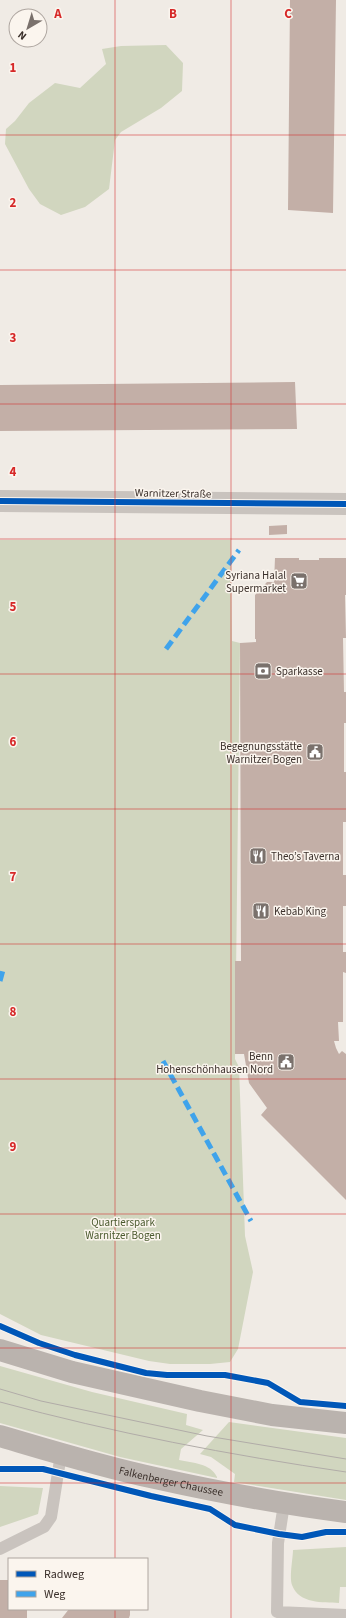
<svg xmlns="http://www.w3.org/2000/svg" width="346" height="1618" font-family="'Source Sans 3',sans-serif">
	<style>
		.green { fill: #d1d6bf }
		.building { fill: #c3afa7 }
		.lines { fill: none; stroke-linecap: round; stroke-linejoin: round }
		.lane { stroke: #c9c3be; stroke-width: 12 }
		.street { stroke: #c9c3be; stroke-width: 22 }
		.secondary { stroke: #bab3ae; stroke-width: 22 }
		.tram { stroke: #b1aca8; stroke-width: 1 }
		.quiet { stroke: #3fa3eb; stroke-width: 5; stroke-dasharray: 10 5; stroke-linecap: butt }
		.cycleway-casing { stroke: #fbf5ee; stroke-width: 8 }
		.cycleway { stroke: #0057b8; stroke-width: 6 }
		.grid { fill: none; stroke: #d62828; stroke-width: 1; stroke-opacity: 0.55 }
		.labels { text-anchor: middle; stroke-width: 3; stroke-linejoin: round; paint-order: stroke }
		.street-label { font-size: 11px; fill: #3b302b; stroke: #fbf5ee }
		.poi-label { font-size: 11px; fill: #3b302b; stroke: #fbf5ee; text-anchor: end }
		.park-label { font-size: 11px; fill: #4a5a2e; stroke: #fbf5ee }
		.grid-label { font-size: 13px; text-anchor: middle; font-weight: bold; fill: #d62828; stroke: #fbf5ee; stroke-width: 3; stroke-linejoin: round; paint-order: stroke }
	</style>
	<rect width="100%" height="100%" fill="#f0ebe5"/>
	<path class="green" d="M166,45l17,18 -1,28 -21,17 -40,24 -6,8 -6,49 -24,18 -24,8 -21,-11 -11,-15 -24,-45 1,-15 9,-8 14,-18 26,-20 25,5 26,-24 -4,-15 19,-3z
		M0,540h231l1,101 8,2 -5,416 4,8 6,169 8,36 -15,77 -8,13 -20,2h-40l-21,-3 -108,-26 -41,-21z
		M0,1366l92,26 95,22 -1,11 17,5 -22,19 -2,11c14,3 31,3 38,17v1l-97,-21 -120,-34z
		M229,1422l117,16v62l-112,-18 1,-8 -24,-17 -11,-3z
		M0,1486l43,2 -5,26 -38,13z
		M346,1547v40h-6l-1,16c-16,-1 -40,1 -47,-18 -3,-8 1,-27 1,-35z"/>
	<path class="building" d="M290,0h46l-3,213 -45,-3z
		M295,382l2,47 -297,2v-46z
		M287,525v9l-18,1v-9z
		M275,558h24v2h20v-2h27v37h-1l1,43h-3l1,54h2v31h-2v49h2v50h-3v53h3v31h-3v46h3v21l-3,-1v50h-5l1,19h-5l2,7 3,6 3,-3 4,3v146l-85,-85 6,-7 -18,-25 -5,-29h-9v-93h6l-1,-318 16,-1v-3h-1v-44l12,-13h7z
		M0,1580h9v29h18v9h-27z
		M69,1609h61v6l-1,3h-67z"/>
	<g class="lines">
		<path class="lane" d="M284,1504l-6,39 -1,69 69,3
			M0,1549l44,-22 7,-10 10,-63"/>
		<path class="street" d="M0,501l346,3"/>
		<g class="secondary">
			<path d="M0,1350l72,22 128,29 72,14 74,8"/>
			<path id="s1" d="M0,1436c51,15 103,31 155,42 63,14 127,26 191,34"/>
		</g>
		<path class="tram" d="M0,1389l41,12 166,35 139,23
			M0,1402c114,31 230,53 346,70"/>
		<path class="quiet" d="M166,649l73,-99
			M0,981l3,-11
			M163,1061l88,160"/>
		<g class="cycleway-casing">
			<path id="cycleway" d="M0,501l346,3
				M0,1326l39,17 36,12 71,18 21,2h58l43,8 32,19 46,4
				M0,1469h43l108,27 59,13 25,16 44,9 23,3 24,-5h20"/>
		</g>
		<use href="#cycleway" class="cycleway"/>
	</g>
	<path class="grid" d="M115,0v1559M231,0v1618M0,135h346M0,270h346M0,404h346M0,539h346M0,674h346M0,809h346M0,944h346M0,1079h346M0,1214h346M0,1348h346M0,1483h346M115,1609v9"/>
	<defs>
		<g id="supermarket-square" transform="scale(0.9)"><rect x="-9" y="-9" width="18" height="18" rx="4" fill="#7a716c" stroke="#fbf5ee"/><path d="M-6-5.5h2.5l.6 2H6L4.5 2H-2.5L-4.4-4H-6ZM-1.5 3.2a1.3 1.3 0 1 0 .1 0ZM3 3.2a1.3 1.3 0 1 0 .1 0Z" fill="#fff"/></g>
		<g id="bank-square" transform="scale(0.9)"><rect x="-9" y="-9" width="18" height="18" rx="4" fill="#7a716c" stroke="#fbf5ee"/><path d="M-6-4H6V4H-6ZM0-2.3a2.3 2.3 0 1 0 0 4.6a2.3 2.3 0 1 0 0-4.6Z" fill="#fff"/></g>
		<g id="civic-square" transform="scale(0.9)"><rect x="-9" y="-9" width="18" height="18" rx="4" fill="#7a716c" stroke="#fbf5ee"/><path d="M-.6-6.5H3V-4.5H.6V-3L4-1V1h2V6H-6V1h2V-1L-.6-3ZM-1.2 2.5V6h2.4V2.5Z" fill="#fff"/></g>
		<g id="restaurant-square" transform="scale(0.9)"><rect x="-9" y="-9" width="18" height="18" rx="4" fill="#7a716c" stroke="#fbf5ee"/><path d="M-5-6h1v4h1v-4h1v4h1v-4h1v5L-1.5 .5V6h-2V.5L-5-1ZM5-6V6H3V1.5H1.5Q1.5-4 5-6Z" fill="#fff"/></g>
	</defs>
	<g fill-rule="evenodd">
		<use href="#supermarket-square" x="299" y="581"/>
		<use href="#bank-square" x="263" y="671"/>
		<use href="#civic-square" x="315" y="752"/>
		<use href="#restaurant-square" x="258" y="856"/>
		<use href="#restaurant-square" x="261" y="911"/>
		<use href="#civic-square" x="286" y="1062"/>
	</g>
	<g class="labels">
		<g class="street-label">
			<text transform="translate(173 493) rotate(1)" y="4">Warnitzer Straße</text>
			<text dy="4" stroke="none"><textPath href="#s1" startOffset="177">Falkenberger Chaussee</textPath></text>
		</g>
		<g class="poi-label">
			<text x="286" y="579">Syriana Halal<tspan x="286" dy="13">Supermarket</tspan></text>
			<text x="276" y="675" text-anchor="start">Sparkasse</text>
			<text x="302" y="750">Begegnungsstätte<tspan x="302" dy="13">Warnitzer Bogen</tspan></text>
			<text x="271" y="860" text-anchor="start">Theo’s Taverna</text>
			<text x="274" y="915" text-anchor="start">Kebab King</text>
			<text x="273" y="1060">Benn<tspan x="273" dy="13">Hohenschönhausen Nord</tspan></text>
		</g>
		<g class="park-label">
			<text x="123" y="1226">Quartierspark<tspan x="123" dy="13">Warnitzer Bogen</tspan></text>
		</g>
	</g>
	<g class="grid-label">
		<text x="58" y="18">A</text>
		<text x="173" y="18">B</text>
		<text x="288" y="18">C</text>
		<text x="13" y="72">1</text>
		<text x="13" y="207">2</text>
		<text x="13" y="342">3</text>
		<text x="13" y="476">4</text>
		<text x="13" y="611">5</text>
		<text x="13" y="746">6</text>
		<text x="13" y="881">7</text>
		<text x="13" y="1016">8</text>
		<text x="13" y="1151">9</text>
	</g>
	<rect x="8" y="1558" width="140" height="52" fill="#fbf5ee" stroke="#aea6a0"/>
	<rect x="16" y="1571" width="20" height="6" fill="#0057b8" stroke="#aea6a0"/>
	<text x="44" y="1578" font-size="12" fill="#3b302b">Radweg</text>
	<rect x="16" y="1591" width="20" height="6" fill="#3fa3eb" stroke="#aea6a0"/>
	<text x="44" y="1598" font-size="12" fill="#3b302b">Weg</text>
	<g transform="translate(28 28) rotate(218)"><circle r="19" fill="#fbf5ee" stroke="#aea6a0"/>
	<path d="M0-3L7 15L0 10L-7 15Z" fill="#7a716c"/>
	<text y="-6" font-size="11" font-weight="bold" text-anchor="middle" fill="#3b302b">N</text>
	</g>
</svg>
